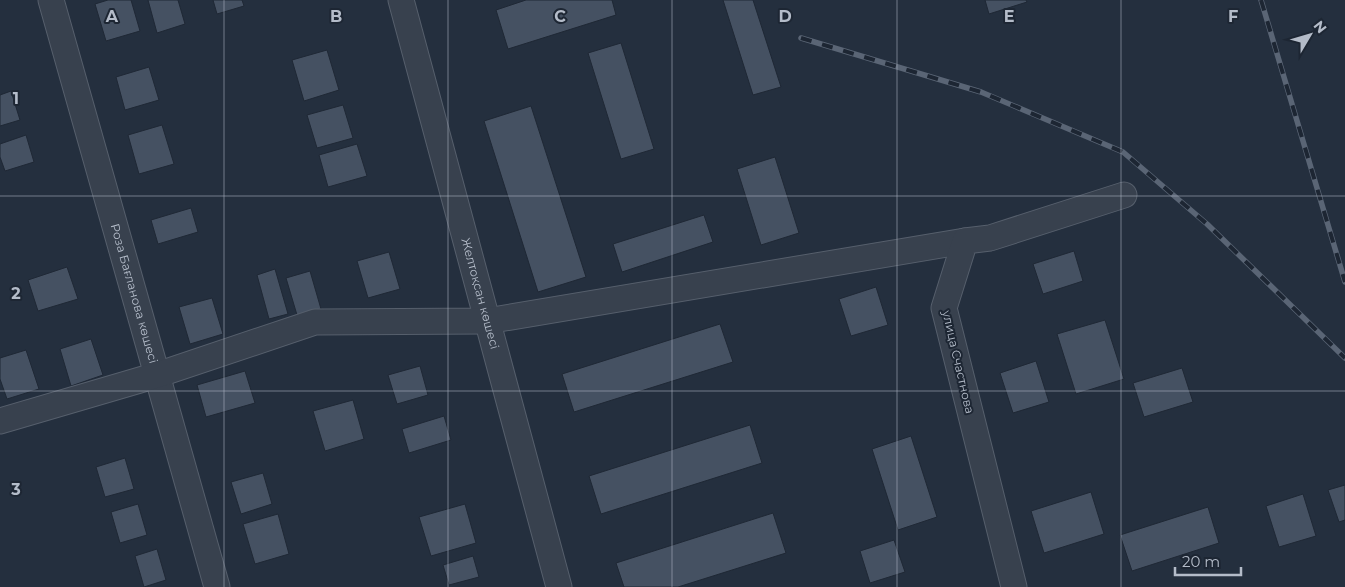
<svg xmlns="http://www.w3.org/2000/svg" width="1345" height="587" font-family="Montserrat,sans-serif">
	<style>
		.building { fill: #455162; stroke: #1f2835 }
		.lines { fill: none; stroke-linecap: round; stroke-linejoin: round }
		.minor-casing { stroke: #565f6c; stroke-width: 27 }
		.minor { stroke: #38414e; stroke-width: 25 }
		.rail-casing { stroke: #5a6575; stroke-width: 5.5 }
		.rail { stroke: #1d2633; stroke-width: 4; stroke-dasharray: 11; stroke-linecap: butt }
		.grid { fill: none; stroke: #b4bcc9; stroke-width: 1; stroke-opacity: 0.55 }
		.labels { text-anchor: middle; stroke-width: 4; stroke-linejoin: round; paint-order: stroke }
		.street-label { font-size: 12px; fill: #b4bcc9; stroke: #1d2633 }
		.grid-label { font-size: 16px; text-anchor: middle; font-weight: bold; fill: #b4bcc9; stroke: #1d2633; stroke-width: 4; stroke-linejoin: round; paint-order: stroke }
	</style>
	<rect width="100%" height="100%" fill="#242f3e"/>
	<path class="building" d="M108,0h23l9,31 -34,10 -11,-37z
		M148,0h30l7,24 -28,9z
		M213,0h29l2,6 -27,8z
		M526,0h86l4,15 -108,34 -12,-39z
		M723,0h30l28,87 -28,8z
		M985,0h41l1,2 -38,12z
		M621,43l33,106 -33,10 -33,-106z
		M327,50l12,40 -35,11 -12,-41z
		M149,67l10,33 -34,10 -9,-33z
		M11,91l9,29 -20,6v-31z
		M343,105l10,33 -36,10 -10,-33z
		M531,106l55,171 -48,15 -54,-171z
		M162,125l12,39 -35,10 -11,-39z
		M26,135l8,27 -29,9 -5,-14v-13z
		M357,144l10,32 -39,11 -9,-32z
		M775,157l24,76 -38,12 -24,-76z
		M191,208l7,24 -40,12 -7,-24z
		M704,215l9,27 -91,30 -9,-28z
		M1074,251l9,30 -40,13 -10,-30z
		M389,252l11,37 -32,9 -11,-37z
		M67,267l11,32 -40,12 -10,-31z
		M275,269l13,45 -19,5 -12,-44z
		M310,271l11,38 -24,6 -11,-37z
		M876,287l12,38 -37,11 -12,-37z
		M212,298l11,36 -33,10 -11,-37z
		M1105,320l19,59 -48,15 -19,-60z
		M720,324l13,38 -159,50 -12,-38z
		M91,339l12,36 -32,11 -11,-37z
		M26,350l13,39 -32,10 -7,-20v-21z
		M1036,361l13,41 -36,11 -13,-40z
		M420,366l8,29 -31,9 -9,-29z
		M1182,368l11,34 -49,15 -11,-34z
		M245,371l10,32 -49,14 -9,-32z
		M353,400l11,39 -39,12 -12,-40z
		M444,416l7,24 -42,13 -7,-24z
		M750,425l12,38 -161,51 -12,-38z
		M911,436l26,81 -39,13 -26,-81z
		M125,458l9,31 -29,8 -9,-30z
		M263,473l9,31 -31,10 -10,-32z
		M1345,485v35l-6,2 -11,-32z
		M1091,492l13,42 -60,19 -13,-42z
		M1303,494l13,42 -37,11 -13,-41z
		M138,504l9,31 -27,8 -9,-31z
		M465,504l11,39 -45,13 -12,-39z
		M1208,507l11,36 -87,28 -12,-36z
		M773,513l13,40 -108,34h-54l-8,-24z
		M278,514l11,40 -34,10 -12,-40z
		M894,540l11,32 -35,11 -10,-32z
		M157,549l9,31 -22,7 -9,-31z
		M473,556l6,21 -30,8 -6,-20z"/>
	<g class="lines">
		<g class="minor-casing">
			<g id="minor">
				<path id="s1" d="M51,0l166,587"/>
				<path id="s2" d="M401,0l158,587"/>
				<path d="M0,421l157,-46 158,-53 172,-1 478,-80"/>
				<path d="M1014,587l-70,-279 21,-67 25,-3 134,-43"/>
			</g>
		</g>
		<use href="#minor" class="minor"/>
		<g class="rail-casing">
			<path id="rail" d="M1261,0l84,282
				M801,38l180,54 142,60 84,72 138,134"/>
		</g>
		<use href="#rail" class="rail"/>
	</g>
	<path class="grid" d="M224,0v587M448,0v587M672,0v587M897,0v587M1121,0v587M0,196h1345M0,391h1345"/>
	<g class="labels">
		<g class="street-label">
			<text dy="4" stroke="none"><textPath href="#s1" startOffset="305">Роза Бағланова көшесі</textPath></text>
			<text dy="4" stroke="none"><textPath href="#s2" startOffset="304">Желтоқсан көшесі</textPath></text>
			<text transform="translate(958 362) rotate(77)" y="4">улица Счастнова</text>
		</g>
	</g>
	<g class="grid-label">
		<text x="112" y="22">A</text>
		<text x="336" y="22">B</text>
		<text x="560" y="22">C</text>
		<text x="785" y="22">D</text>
		<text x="1009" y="22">E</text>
		<text x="1233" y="22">F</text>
		<text x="16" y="104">1</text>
		<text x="16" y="299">2</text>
		<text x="16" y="495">3</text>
	</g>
	<g transform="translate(1310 35) rotate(52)" stroke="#1d2633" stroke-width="4" paint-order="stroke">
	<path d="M0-4L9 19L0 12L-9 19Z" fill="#b4bcc9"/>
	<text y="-8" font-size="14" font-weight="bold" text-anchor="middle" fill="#b4bcc9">N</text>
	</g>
	<path d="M1175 567v8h66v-8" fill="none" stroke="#b4bcc9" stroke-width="2.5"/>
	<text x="1182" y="567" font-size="15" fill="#b4bcc9" stroke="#1d2633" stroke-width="4" paint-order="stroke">20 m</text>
</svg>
